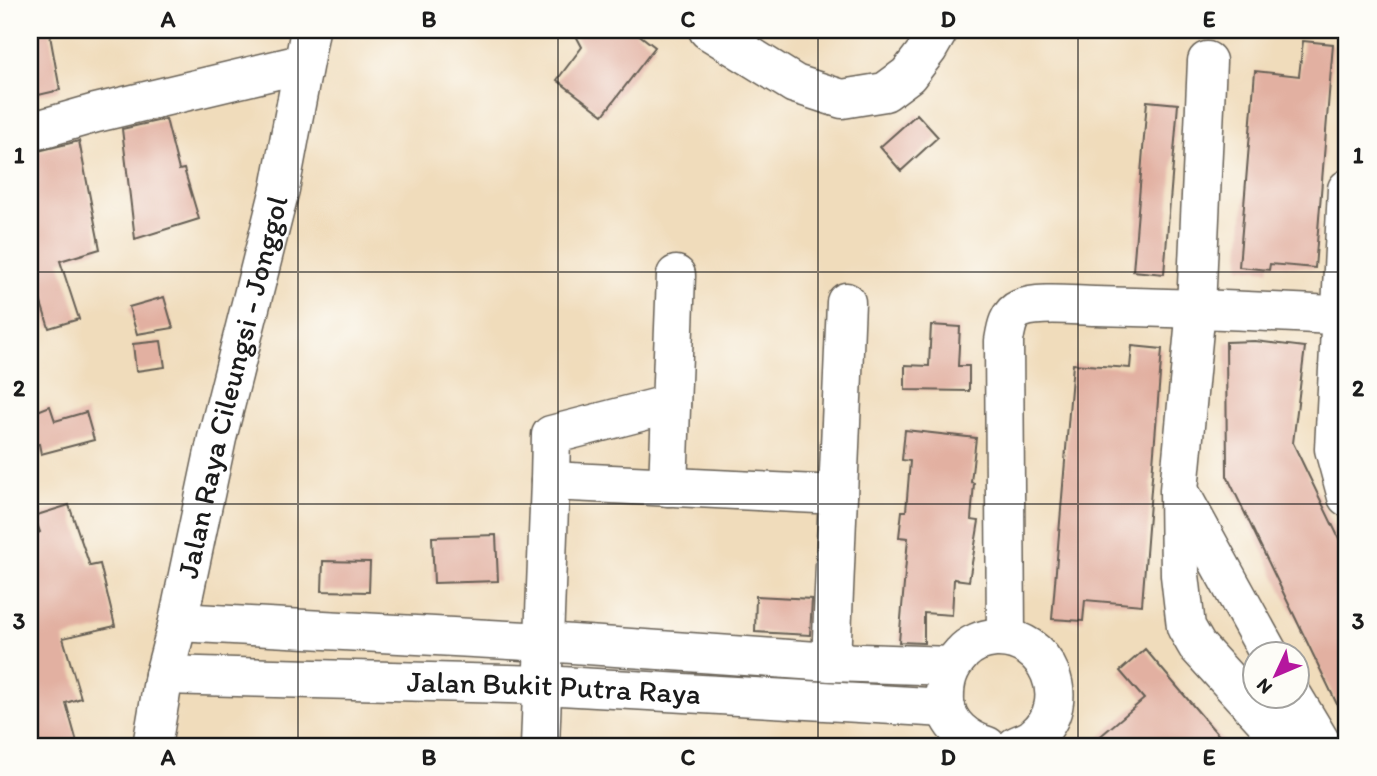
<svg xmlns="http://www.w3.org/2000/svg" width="1377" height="776" font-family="Itim,sans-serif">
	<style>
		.building { fill: #e2b0a1 }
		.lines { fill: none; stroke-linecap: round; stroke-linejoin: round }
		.minor-casing { stroke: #665f54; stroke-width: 41 }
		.major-casing { stroke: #665f54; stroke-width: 41 }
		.minor { stroke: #fff; stroke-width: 38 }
		.major { stroke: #fff; stroke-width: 38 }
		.grid { fill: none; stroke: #1c1c1c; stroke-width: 2; stroke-opacity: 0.55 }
		.labels { text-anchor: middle; stroke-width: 6; stroke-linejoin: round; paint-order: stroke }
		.street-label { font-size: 30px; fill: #1c1c1c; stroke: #fdfcf7 }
		.neatline { fill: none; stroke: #1c1c1c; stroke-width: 2.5 }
		.grid-label { font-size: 23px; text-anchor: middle; font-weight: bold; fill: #1c1c1c }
	</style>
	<rect width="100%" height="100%" fill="#fdfcf7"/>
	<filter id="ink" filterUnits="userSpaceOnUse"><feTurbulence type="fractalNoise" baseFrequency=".0143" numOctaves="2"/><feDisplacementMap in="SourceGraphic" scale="14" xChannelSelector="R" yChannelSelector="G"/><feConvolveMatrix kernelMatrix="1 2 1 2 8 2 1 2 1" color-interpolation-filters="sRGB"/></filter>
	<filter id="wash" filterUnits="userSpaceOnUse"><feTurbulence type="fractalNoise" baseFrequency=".00686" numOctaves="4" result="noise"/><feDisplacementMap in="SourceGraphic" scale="28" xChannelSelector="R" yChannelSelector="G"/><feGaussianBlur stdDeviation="1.57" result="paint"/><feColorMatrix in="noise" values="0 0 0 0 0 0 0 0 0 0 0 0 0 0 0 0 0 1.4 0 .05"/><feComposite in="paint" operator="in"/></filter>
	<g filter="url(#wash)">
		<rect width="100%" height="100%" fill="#f0dcbb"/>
		<g id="blocks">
			<path class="building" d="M30,30h19l11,60 -30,7z
				M573,30h60l22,17 -52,68 -46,-35 25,-33z
				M1303,41l30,3 -18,224 -45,-4 -1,6 -30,-3 16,-196 44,5z
				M1147,101l31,3 -14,170 -31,-3z
				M917,114l21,23 -37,34 -21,-24z
				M166,119l13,51 5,-1 15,50 -64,20 -13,-110z
				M79,141l21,108 -40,12 19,58 -30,9 -19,-60v-115z
				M164,297l9,31 -36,6 -8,-27z
				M931,325l29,2 -2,39h11v25l-64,-1v-25l24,1z
				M161,341l4,26 -29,4 -3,-27z
				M1255,341l50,6 -12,96 54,112v170l-120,-249 -1,-134z
				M1132,346l30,3 -20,256 -57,-5 -2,21 -31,-2 21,-255 57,4z
				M50,406l5,15 31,-9 8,28 -53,14 -2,-10 -9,2v-32z
				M905,430l71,8 -5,44 3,1 -3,37 8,1 -10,60 -15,-2 -2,36 -28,-2v30l-25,-1 9,-104 -9,-1 3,-26h4l4,-50 -8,-1z
				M69,505l21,61 10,-2 15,62 -52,12 18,60 -15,5 12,43h-48v-209l10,-5 -6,-16z
				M496,535l2,46 -64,2 -2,-46z
				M323,561l47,1 -1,30 -47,-1z
				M756,596l56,3 -2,36 -55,-3z
				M1145,649l56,66 27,31h-139l55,-47 -24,-28z"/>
		</g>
	</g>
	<g filter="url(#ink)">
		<use href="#blocks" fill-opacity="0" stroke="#665f54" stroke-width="2"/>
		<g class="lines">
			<g class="minor-casing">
				<g id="minor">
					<path d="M708,30l87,54 47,15 43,-7 23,-17 20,-26 11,-19"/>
					<path d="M1207,61l-11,247 -17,182 1,85 6,52 11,19 91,100"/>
					<path d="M30,132l66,-19 205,-49"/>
					<path d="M1347,189l-13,260 13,48"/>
					<path d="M550,481l1,-46 120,-31"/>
					<path d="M668,487l8,-212"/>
					<path d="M838,495l8,-193"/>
					<path d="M1182,496l87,158"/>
					<path d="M178,622l366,20 287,20 120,4"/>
					<path d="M1006,638l-2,-297c2,-12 4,-27 16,-32 18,-8 56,-3 75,-3 84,2 168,5 252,10"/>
					<path id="s1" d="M164,675l379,10 403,23"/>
					<path d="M1293,696l30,50"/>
					<path d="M540,746l10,-265 288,14 -7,167"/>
					<path d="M987,746c-20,-6 -40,-21 -42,-44 -1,-20 3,-34 17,-49 8,-9 21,-14 33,-15 52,-3 81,64 40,98 -5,5 -13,7 -19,10"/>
				</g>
			</g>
			<g class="major-casing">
				<g id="major">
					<path id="s2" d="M152,746l12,-71 14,-53 39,-184 63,-249 30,-159"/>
				</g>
			</g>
			<use href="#minor" class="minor"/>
			<use href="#major" class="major"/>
		</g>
	</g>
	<path class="grid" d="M298,30v716M558,30v716M818,30v716M1078,30v716M30,272h1317M30,504h1317"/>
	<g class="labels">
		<g class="street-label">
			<text dy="10" stroke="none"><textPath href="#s2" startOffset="368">Jalan Raya Cileungsi - Jonggol</textPath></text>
			<text dy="10" stroke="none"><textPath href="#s1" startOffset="390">Jalan Bukit Putra Raya</textPath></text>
		</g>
	</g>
	<rect width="1377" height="776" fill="none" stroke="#fdfcf7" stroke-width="77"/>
	<g transform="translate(1276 675) rotate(226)"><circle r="33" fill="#fdfcf7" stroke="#a3a29f" stroke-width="2"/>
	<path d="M0-5L12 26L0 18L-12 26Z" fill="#b5179e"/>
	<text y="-10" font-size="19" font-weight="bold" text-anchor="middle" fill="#1c1c1c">N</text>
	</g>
	<rect x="38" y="38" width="1300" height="700" class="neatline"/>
	<g class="grid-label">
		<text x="168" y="27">A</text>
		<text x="429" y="27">B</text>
		<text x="688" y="27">C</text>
		<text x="948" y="27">D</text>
		<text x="1209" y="27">E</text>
		<text x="19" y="163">1</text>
		<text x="1358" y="163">1</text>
		<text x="19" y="396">2</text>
		<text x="1358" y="396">2</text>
		<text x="19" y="629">3</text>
		<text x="1358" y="629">3</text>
		<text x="168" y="765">A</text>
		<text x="429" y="765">B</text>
		<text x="688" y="765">C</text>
		<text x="948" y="765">D</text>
		<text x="1209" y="765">E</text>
	</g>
</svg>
